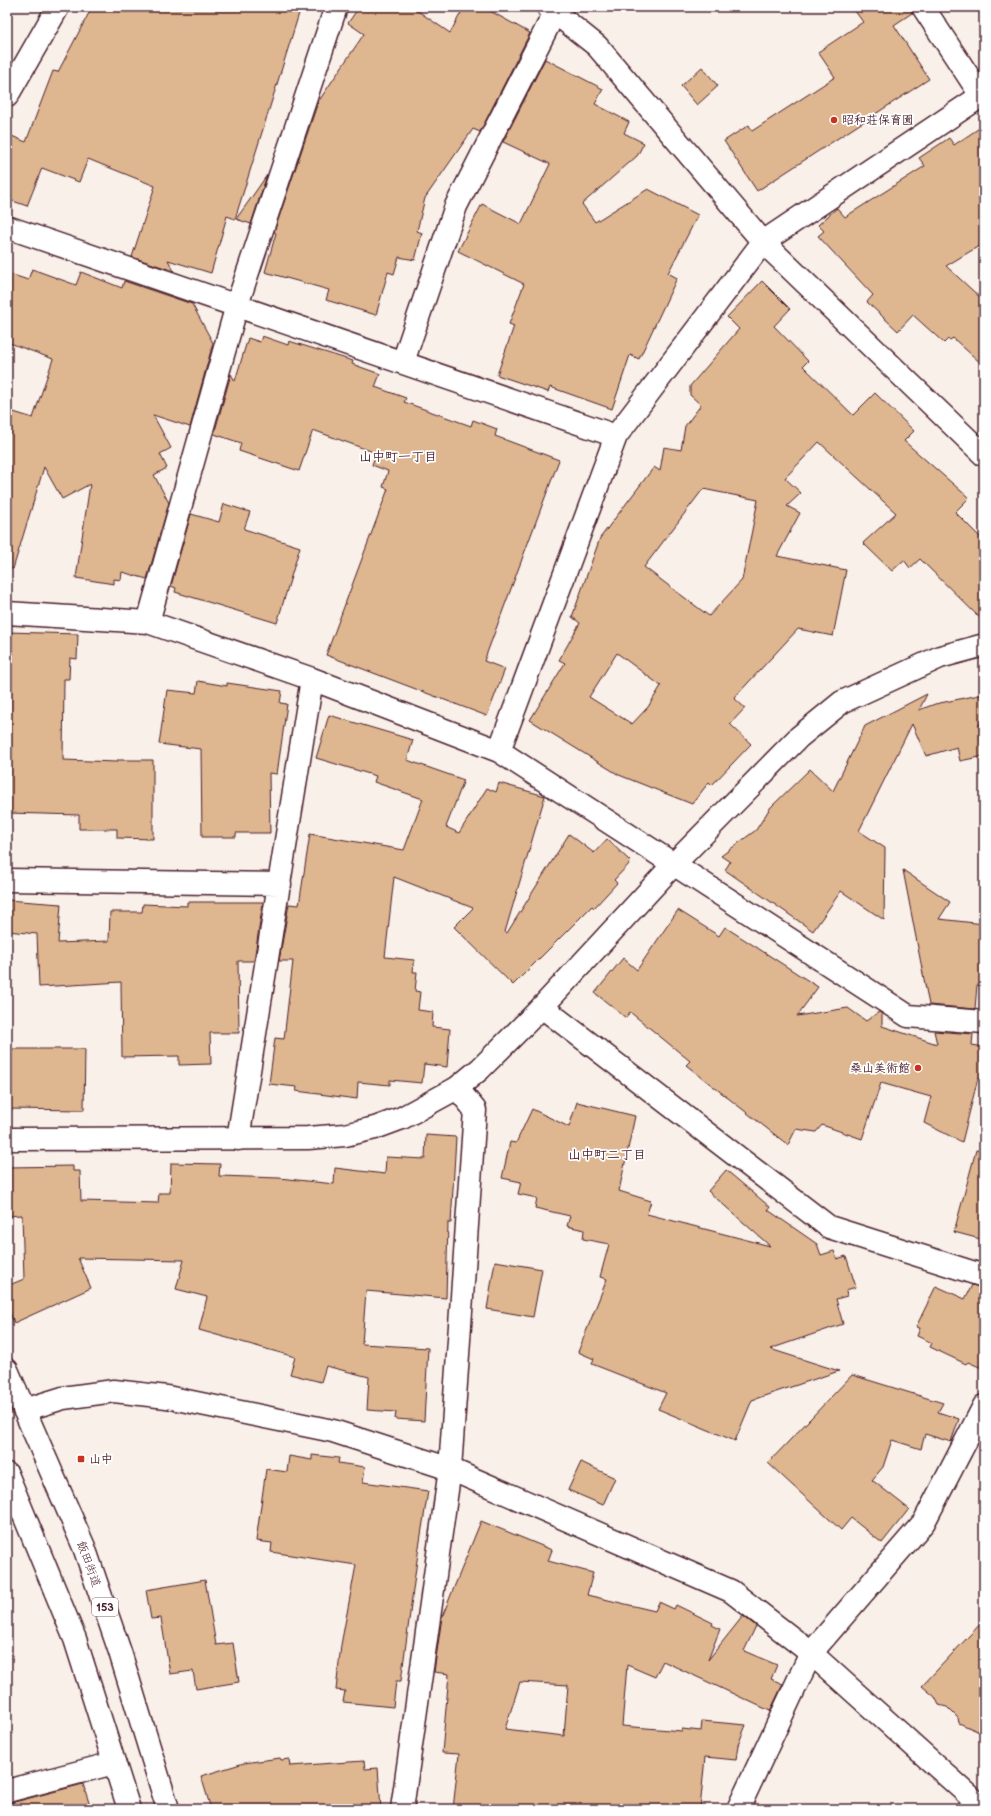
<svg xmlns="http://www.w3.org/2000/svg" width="991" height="1816" font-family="'Balsamiq Sans','Klee One',sans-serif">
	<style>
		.building { fill: #deb68f; stroke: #4a1f2b; fill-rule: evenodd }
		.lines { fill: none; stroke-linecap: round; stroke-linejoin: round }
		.street-casing { stroke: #4a1f2b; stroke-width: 25 }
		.secondary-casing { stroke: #4a1f2b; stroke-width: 25 }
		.highway-casing { stroke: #4a1f2b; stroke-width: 25 }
		.street { stroke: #fff; stroke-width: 22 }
		.secondary { stroke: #fff; stroke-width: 22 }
		.highway { stroke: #fff; stroke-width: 22 }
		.poi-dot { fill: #c8321e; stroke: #fff; stroke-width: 1.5 }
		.labels { text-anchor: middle; stroke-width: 3.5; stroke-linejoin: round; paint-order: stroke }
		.shield { fill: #fff; stroke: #80626b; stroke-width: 1 }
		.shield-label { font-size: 11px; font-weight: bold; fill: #4a1f2b }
		.poi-label { font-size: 12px; font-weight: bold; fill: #4a1f2b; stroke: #fff; text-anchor: start }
		.street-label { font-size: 12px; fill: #4a1f2b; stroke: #fff }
		.neighbourhood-label { font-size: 13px; font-weight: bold; fill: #4a1f2b; stroke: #fff }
	</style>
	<rect width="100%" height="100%" fill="#f8f0e9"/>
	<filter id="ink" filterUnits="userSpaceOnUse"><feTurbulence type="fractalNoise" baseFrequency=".025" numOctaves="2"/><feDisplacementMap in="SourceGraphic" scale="8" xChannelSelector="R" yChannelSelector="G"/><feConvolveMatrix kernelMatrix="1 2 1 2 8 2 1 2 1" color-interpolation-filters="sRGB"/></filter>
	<g filter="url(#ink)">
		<path class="building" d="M92,7h209l-66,212 -8,-3 -16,57 -43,-13 6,11 -42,-14 23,-71 -67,-27 -9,23 -37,-14 -15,38 -20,-7v-65l19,8 27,-71 5,1z
			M359,7h53l38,26 14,-26h19l47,26 -50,99 -7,-3 -48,69 -8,33 5,2 -7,27 -16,-3 -5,17 -6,-2 -12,43 -50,-15 3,-10 -64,-18 11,-39 -2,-1 44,-130 46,-68 -16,-11z
			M852,7h59l1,6 -18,12 35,54 -172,112 -33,-50 25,-16 3,6 83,-54 -17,-25 45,-30z
			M545,59l58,30 -8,15 34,18 -5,11 20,10 -7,13 -55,48 13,18 53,-33 50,26 -30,58 9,5 -38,81 -9,-4 -18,54 -62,-22 -2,5 -51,-17 17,-49 -5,-2 15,-40 -66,-33 24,-47 39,20 29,-60 -47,-22z
			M702,67l16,19 -21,19 -16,-19z
			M984,125v118l-38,23 38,35v65l-31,-28 -3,2 -2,-1 -4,4 -31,-28 -15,16 -31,-29 6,-7 -55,-59 6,-5 -6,-6 19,-17 8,9 80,-51 -6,-8 30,-20 5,7z
			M267,175l-16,49 -15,-5 13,-18z
			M32,269l44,16 5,-13 41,16 2,-7 68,23 21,39 -23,84 -37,-12 18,33 -11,6 7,14 -13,7 15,28 -22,76 -25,-7 -1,8 -7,-1v5l-38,-6 14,-94 -28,15 -18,-32 -31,102 -6,-1v-158l26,8 20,-59 -46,-17v-69l21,7z
			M762,281l28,28 -16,17 34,35 -5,5 50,49 22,-22 39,38 -10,10 65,57 -14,14 29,29v81l-64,-63 -10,9 -6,-8 -12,11 -29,-28 33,-30 -77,-71 -34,36 16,15 -14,13 13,7 -23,43 69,14 -13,66 -35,-7 -64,69 11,10 -15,16 21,20 -39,41 -3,-3 -17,22 -73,-29 -89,-55 35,-57 -6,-3 21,-37 -8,-6 28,-79 54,-71 6,4 4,-24 17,3 4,-24 16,-21 -11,-10v-9l49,-57 -12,-12zM703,489l55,11 -16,80 -33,36 -65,-49zM617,653l44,33 -13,21 -16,17 -43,-27z
			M262,336l26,9 1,-4 64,20 -1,3 28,10 -5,13 31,11 -2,4 67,24 2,-6 24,9 -2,7 64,24 -75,201 21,8 -18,47 -161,-61 62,-166 -5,-2 5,-16 -16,-6 4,-12 -63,-23 -14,41 -60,-20 2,-8 -27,-9 17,-60 4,7 13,-43 12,4z
			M224,504l26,8 -6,17 56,18 -23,76 -102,-31 1,-4 -5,-2 20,-72 28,8z
			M7,632l71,2 -1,25 -7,-1 -1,21h-5l-1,81 54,2v-2h36v79l-36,-1v-9h-38v-14l-72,-2z
			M198,681l29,5v-3l55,8 -2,12 7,1 -10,70 -8,-1 1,60h-34v4h-34l-1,-88 -42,-5 8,-54 29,3z
			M927,694l-8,16 16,-6 49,-10v30h-5l5,32 -24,5 -3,-14 -31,9 -14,-32 -53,107 26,17 -1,72 -43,-29 -28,40 -88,-61 5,-8 -9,-6 35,-26 14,-22 40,-39 23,22 32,-65z
			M329,715l84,25 -6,20 57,20 -18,47 13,6 28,-45 9,4 3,-9 46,13 -40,136 2,1 62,-99 25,19 13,-14 24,23 -17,18 3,3 -23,25 -2,-2 -79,79 -59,-58 19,-19 -79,-31 -9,80 29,3 -1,12h4l-2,19 5,1 -2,18 15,2 -1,15 18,2 -3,38 -23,-3 -2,19 -32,-3v5l-32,-3 -1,17 -61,-8 1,-4 -28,-3 6,-46 9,1 9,-78h-14l10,-57 10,1 11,-71 94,16 19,-51 -49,-17 2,-6 -60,-18z
			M903,870l47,32 -11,17 45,5v62l-7,-1 -2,24 -46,-4z
			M7,900l54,4 -3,39 51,-2 1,-29h32l1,-8 44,2v-4h76l-9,59h-16l1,72h-29l1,31 -32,1v-9l-57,1 -1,-75 -82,5 -2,-53 -30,-3z
			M678,910l41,26 6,-9 93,60 -21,29 51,-8 18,13 13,-9 3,2v12l55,18 -3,-13 39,3 -1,11 12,2v32l-6,-1 -16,64 -38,-19 7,-26 -50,-14 -19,56 -40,-14 -6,7 -20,-3 -8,16 -102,-80 4,-4 -60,-49 -4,6 -31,-25 28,-35 14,12z
			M7,1049h78l-1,61 -77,-1z
			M577,1102l58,14 -16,75 32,10 -4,13 123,32 -62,-55 18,-21 44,37 -2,3 49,34 4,11 13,-4 3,8 9,-3 10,31 -10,3 1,6 -11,3 7,25 -73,25 69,22 -87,29 -17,41 -77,-32 8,-16 -74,-29 2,-5 -16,-7 29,-73 -7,-2 9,-33 -26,-5 1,-9 -17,-4 3,-10 -35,-8 2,-10 -19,-4 3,-12 -19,-4 8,-36 6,1 16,-34 37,18z
			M426,1135l30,2 -5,86h-3l-2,75 -80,-7 -4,53 66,4 -4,73 -29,-2 1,-7 -29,-2 2,-33 -43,-11 -5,16 -31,-8 5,-17 -96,-27 8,-33 -31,-8 8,-29 -106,-2 13,30 -77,35 -7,-18v-19l17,-7 -2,-64 -15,1v-49l66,-1v5h7l1,30 77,2 1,-10h11l1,-30 49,1 -1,12 60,2 55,6 1,-16 50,6 1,-17 39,2z
			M976,1150l8,1v89l-30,-8z
			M495,1261l47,8 -9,48 -46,-8z
			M972,1285l12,3v81l-16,-7 -2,2 -36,-17 2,-4 -15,-7 3,-8 -4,-1 20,-41 29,13z
			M852,1375l91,28 -5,9 21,7 -8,23 -26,-8 -4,15 -29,-9 -9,27 -11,13 37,29 -27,34 -31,-25 -10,12 -73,-67z
			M312,1455l27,3 -1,5 27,4 -2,15 65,9 -11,69 -16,121h-5l-3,26 -50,-5 2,-11 -9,-1 5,-45 15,-80 -85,-13 1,-9 -16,-2 10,-72 21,3 2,-16 23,4z
			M581,1462l34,16 -12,27 -35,-15z
			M481,1521l71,29 -4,11 45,12 -6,22 68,16 4,-9 15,7 2,-4 37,18 -1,2 8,4 -12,31 35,-44 13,10 -12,25 33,14 -6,14 12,5 -13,27 -107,-50 -8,16 -28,-12 -5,61 60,5v-2l19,2 1,-10 44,4 -8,20 -2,15 -31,-3 -5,52h-247l6,-55 -17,-1 7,-79 -15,-2 8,-55zM520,1682l48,3 -4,51 -59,-7z
			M205,1580l11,65 17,-2 6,39 -43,7 -3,-18 -23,3 -9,-56 -10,1 -5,-29z
			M984,1620v114l-25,-11 -1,-5 -11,-11 -8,-2 -4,-8 -13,-11z
			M280,1758l1,2 8,-1 1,7 74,-5 1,8 13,-1 3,41h-170l-10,-33 43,-13z
			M83,1784l8,25h-79l-1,-6z"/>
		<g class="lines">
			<g class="street-casing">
				<path id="street" d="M923,7l61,93
					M7,96l51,-89
					M7,227l609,209
					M403,362l53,-156 99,-194
					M7,613l141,9 164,57 187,72 409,265 76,6
					M148,622l89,-317 99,-298
					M499,751l117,-315 147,-194 221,-148
					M7,880l273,4
					M542,1007l287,220 155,49
					M238,1139l74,-460
					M7,1791l107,-28
					M402,1809l48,-340 25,-359 -18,-22
					M738,1809l73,-156 113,-131 60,-116"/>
			</g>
			<g class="secondary-casing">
				<path id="secondary" d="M548,7l49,39 166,196 221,213
					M7,1139l301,-1 37,-3 30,-7 27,-10 55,-30 23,-19 62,-62 132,-143 125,-127 43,-35 98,-45 44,-12
					M24,1410l39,-12 51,-7 53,6 166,34 117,38 281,122 80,62 173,156"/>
			</g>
			<g class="highway-casing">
				<path id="highway" d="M7,1370l77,177 36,105 48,157
					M7,1474l68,165 54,170"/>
			</g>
			<use href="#street" class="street"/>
			<use href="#secondary" class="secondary"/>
			<use href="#highway" class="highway"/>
		</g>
	</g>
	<g class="poi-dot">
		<circle cx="834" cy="120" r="4"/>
		<circle cx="918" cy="1068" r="4"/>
		<rect x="77" y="1455" width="8" height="8" rx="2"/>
	</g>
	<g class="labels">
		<rect class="shield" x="92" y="1598" width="26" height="18" rx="3"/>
		<g class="shield-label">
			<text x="105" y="1611">153</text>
		</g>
		<g class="poi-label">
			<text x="842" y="124">昭和荘保育園</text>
			<text x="910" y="1072" text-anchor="end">桑山美術館</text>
			<text x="89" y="1463">山中</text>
		</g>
		<g class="street-label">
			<text transform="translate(89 1564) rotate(70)" y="4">飯田街道</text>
		</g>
		<g class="neighbourhood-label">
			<text x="398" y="461">山中町一丁目</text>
			<text x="607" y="1159">山中町二丁目</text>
		</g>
	</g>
	<rect width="991" height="1816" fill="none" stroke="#fff" stroke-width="24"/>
	<rect x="12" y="12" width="967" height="1792" fill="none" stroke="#4a1f2b" stroke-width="1.5" filter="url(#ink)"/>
</svg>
